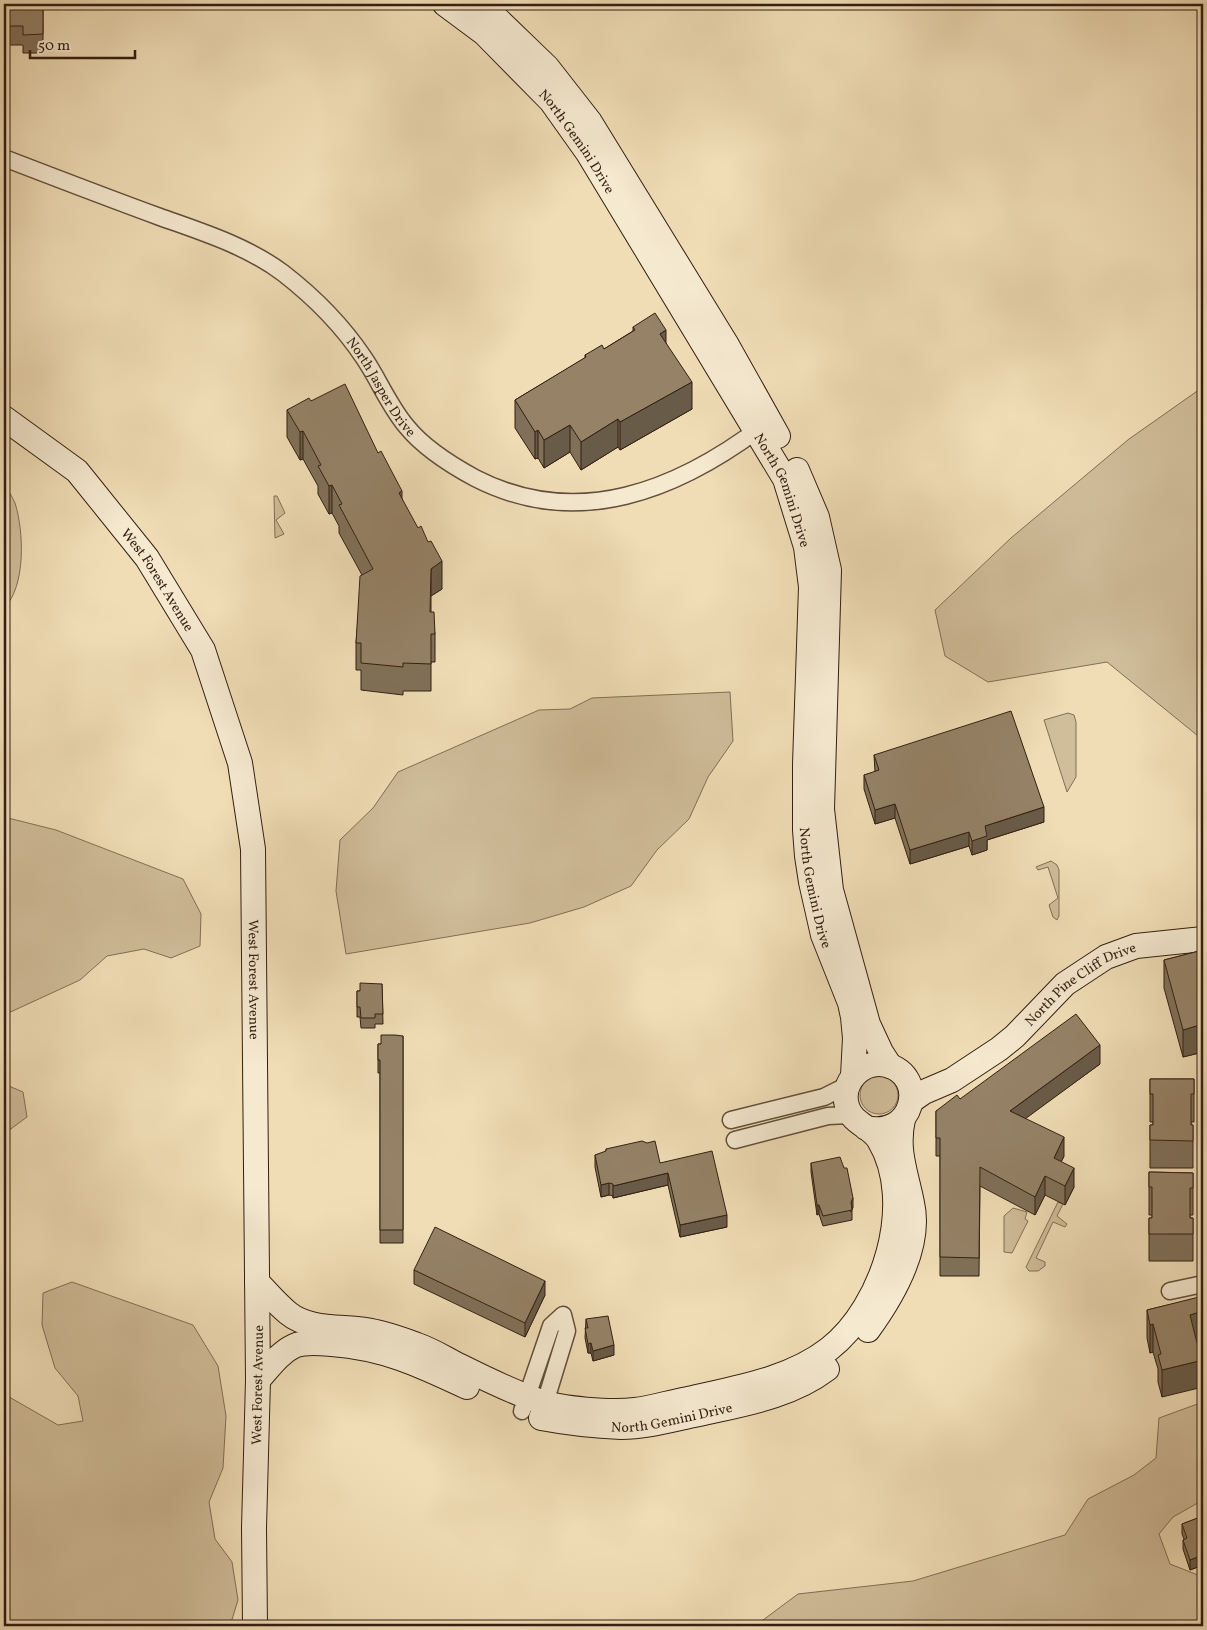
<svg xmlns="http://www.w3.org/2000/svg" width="1207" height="1630" font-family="Vollkorn,serif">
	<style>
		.green { fill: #d0bd9a; stroke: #826e56 }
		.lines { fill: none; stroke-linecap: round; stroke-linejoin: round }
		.street-casing { stroke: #624e3a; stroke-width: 19 }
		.secondary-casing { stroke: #331f11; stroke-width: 26 }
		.street { stroke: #f5e9d0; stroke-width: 16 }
		.secondary { stroke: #f5e9d0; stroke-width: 24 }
		.wall { fill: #807059; stroke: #331f11 }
		.shaded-wall { fill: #685b48; stroke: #331f11 }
		.building { fill: #958267; stroke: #331f11 }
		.labels { text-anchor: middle; stroke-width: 4.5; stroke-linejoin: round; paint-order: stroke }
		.street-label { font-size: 14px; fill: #331f11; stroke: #f5e9d0 }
	</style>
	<rect width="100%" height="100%" fill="#f0ddb6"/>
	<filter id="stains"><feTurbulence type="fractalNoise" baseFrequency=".004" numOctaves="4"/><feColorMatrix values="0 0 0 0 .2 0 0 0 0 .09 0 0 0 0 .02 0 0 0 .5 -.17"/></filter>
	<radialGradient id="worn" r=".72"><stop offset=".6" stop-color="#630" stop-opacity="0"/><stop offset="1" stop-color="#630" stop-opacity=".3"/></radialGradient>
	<path class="green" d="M1203,387v353l-96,-78 -119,20 -43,-26 -10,-46 76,-72 118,-99z
		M4,483c3,6 8,13 11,20 9,28 11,84 -11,105z
		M274,496h3l8,17 -9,7 8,14 -9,4z
		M730,692l3,49 -25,36 -19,42 -32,31 -26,36 -47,21 -54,16 -184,31 -10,-63 4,-51 33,-32 25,-36 141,-62 31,-1 22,-11z
		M1068,713l6,2 2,7v55l-9,15 -23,-72z
		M4,817l52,13 127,49 18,35 -1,32 -29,12 -27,-9 -37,7 -27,24 -76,35z
		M1051,861l6,4 2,5v46l-2,4 -4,-3 -4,-12 9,-7 -10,-31 -10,3 -2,-3z
		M860 1095a19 19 0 1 1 38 0a19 19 0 1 1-38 0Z
		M4,1084l19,8 4,25 -23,17z
		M1058,1202l5,2 -6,12 10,8 -2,3 -12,-5 -17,36 9,4v4l-7,5h-9l-3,-4 2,-4z
		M1013,1208l14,4 -2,7 3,2 -16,32 -8,-1v-36z
		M72,1282l121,43 25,41 8,50 -3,52 -14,34 6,37 17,23 6,38 -8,26h-226v-232l54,31 25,-4 -5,-25 -23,-28 -13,-43 1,-32z
		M1203,1402v98l-30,17 -14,17 11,30 33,13v49h-448l43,-32 115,-13 152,-46 23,-36 46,-24 22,-17 3,-40z"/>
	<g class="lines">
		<g class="street-casing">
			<g id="street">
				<path id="s1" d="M4,158c52,20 104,40 156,59 42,15 87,29 123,56 31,24 59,52 81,85 15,22 25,48 43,69 17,21 44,38 68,51 103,53 203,12 289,-53"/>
				<path d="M731,1120l93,-23 24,-12"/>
				<path d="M735,1140l93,-24 22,-1"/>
				<path d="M1170,1291l33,-7"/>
				<path d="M522,1411l29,-85 12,-11 4,16 -25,82"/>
			</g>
		</g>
		<g class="secondary-casing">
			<g id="secondary">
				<path id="s2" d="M445,4l39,29 67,68 37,52 197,326 21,68 5,40 -6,177v66l2,26 4,26 12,53 27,68 3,14 2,21 -2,38"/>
				<path d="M479,4l10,7 58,56 43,55 137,223 51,91"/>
				<path id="s3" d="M4,418l73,53 70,87 56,92 37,113 13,86 5,531 -4,148 1,98"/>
				<path d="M797,470l20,47 12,53 -7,239 9,81 37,134 13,28 9,14"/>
				<path id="s4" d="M911,1101l13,-9 28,-12 47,-31 16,-13 50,-52 41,-27 30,-11 67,-7"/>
				<path d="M257,1282c10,10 20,22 31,31 23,19 60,12 88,19 14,3 28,8 41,13 15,5 29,14 43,21 26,13 52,26 79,35 21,8 73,12 96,9 18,-2 35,-8 53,-11 47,-11 101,-19 141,-50 54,-42 88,-146 50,-209 -8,-14 -27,-16 -32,-34 -7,-24 16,-47 40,-41 42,12 26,74 -21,63"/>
				<path d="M868,1330c24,-33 54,-84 44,-127 -6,-31 -16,-52 -9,-84"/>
				<path d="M258,1380c11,-12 21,-27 36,-34 11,-5 27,-3 38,-2 53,4 88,21 135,43"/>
				<path id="s5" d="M541,1418c27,5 53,8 80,9 26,0 53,-8 78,-13 44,-10 91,-17 128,-45"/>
			</g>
		</g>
		<use href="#street" class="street"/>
		<use href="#secondary" class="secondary"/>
	</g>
	<path class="wall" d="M4,4h39v49h-20v-8h-19z
		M633,327l33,16 26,66 -72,41 -2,-3 -37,23 -11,-18 -26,16 -6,-10 -3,1 -20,-31v-28l70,-42v-3l19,-6 29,-18z
		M311,401l67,52 24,46 40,90 -11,7v16l4,22v28h-4v29h-28v4l-42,-5v-20h-5v-27l6,-68 -23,-42v-7l-7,-13 -3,1 -11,-20v-8l-15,-27 -3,1 -13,-23v-27z
		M874,755l170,67 -57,18v10l-15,5 -3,-9 -59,18 -15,-46 -20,6 -11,-35v-14l11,-3z
		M1203,950v102l-20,5 -19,-69v-28z
		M382,984l1,40h-8v4h-14l-1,-11h-3v-26h3z
		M403,1036v207h-23v-170h-2v-29h3z
		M1100,1064l-75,54 39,38 -3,6 13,25 -9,18 -20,-10 -10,20 -55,-29 -1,90h-39v-120h-4v-45l24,-12z
		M1150,1079h44v43h-3v3h2v43h-43v-43h3v-3h-3z
		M606,1149l54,14 67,64 -47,10 -12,-52 -55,13v-2l-4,-1 -8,2 -6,-30v-12l11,-3z
		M811,1163l42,44 -1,2v11l-29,6 -4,-12 -2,1 -6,-43z
		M1149,1172l44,1v42h-3v3h3v43h-44v-43h3v-3h-3z
		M414,1270l131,25 -20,42 -111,-53z
		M1202,1293h1v46l-7,2 -34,56 -4,-15v-13l-5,-17 -3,1 -3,-15v-28l55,-13z
		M586,1319l28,36 -21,6 -2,-8h-3l-3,-15z
		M1203,1516v49l-13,5 -7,-21v-9l1,-1 -2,-5v-10z"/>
	<path class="shaded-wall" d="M666,330v28l-6,-24z
		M692,382v27l-72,41v-28z
		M618,419v28l-37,23v-28z
		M570,425v27l-26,16v-28z
		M538,430v28l-3,1v-27z
		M303,431v28l-3,1v-28z
		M332,485v28l-3,1v-28z
		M402,491v28l-3,-26z
		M442,561v28l-11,7v-27z
		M895,804v14l-20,6v-14z
		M1044,807v15l-57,18v10l-15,5v-14l13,-15z
		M969,832v14l-59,18v-14z
		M1203,1024v28l-20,5v-27z
		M1100,1045v19l-90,66v-19z
		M1064,1137v19l-10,21v-19z
		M1074,1168v19l-9,18v-19z
		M668,1173v12l-55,13v-12z
		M1045,1176v19l-10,20v-18z
		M609,1183v12l-8,2v-12z
		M853,1198v9l-2,5v-10z
		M817,1205h2v9l-2,1z
		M727,1215v12l-47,10v-12z
		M545,1281v14l-20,42v-14z
		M1203,1311v28l-13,4v-28z
		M1153,1324v28l-3,1v-28z
		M591,1343v10h-3v-9z
		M614,1345v10l-21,6v-10z
		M1203,1360v27l-41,10v-27z
		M1203,1555v10l-13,5v-10z"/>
	<path class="building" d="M4,4h39v30l-20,1v-9h-19z
		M655,313l11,17 -6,4 32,48 -72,40 -2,-3 -37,23 -11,-17 -26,15 -6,-10 -3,2 -20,-32 71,-43 -1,-2 17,-10 2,4 31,-19 -2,-3z
		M345,384l33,69 3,-2 21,40 -3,2 19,35 3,-2 7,16 3,-1 11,20 -11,8 -1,43h4l1,22h-4v30l-28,-1v4l-42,-4v-20h-5l4,-67 13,-7 -34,-64 3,-1 -10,-19 -3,1 -11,-20 3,-1 -18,-34 -3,1 -13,-22 22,-12 2,3z
		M1011,711l33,96 -59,19 2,10 -15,5 -3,-9 -59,18 -15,-46 -20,6 -11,-35 15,-5 -5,-15z
		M1203,950v74l-20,6 -19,-70z
		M360,983l22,1 1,30h-8v4h-14l-1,-11h-3v-16h3z
		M1076,1014l24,31 -90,66 54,26 -10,21 20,10 -9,18 -20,-10 -10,21 -55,-30 -1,91 -39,-1v-119h-4v-27l21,-16 3,4z
		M381,1035h14l8,1v194h-23v-170h-2v-16h3z
		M1150,1079h44v15h-3v31h2v16l-43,-1v-15h3v-31h-3z
		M642,1141l5,2 8,-2 5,22 52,-12 15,64 -47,10 -12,-52 -55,13v-2l-4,-1 -8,2 -6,-30 11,-4v-2z
		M840,1157l4,11h3l6,30 -2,4 1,8 -29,6 -4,-11h-2l-6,-42z
		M1149,1172l44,1v15h-3v30h3v16h-44v-16h3v-31h-3z
		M435,1227l110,54 -20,42 -111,-53z
		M1203,1296v15l-13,4 7,28 6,-2v19l-41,10 -4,-15 3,-1 -8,-30 -3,1 -3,-15z
		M608,1316l6,29 -21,6 -2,-8 -3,1 -3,-16h3l-2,-9z
		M1203,1516v39l-13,5 -7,-20 4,-2 -5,-14z"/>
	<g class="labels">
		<g class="street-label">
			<text dy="5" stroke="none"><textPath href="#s2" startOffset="192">North Gemini Drive</textPath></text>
			<text dy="5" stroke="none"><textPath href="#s1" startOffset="454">North Jasper Drive</textPath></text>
			<text dy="5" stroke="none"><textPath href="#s2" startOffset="598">North Gemini Drive</textPath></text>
			<text dy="5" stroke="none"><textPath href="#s3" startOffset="226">West Forest Avenue</textPath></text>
			<text dy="5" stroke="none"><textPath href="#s2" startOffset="1002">North Gemini Drive</textPath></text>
			<text dy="5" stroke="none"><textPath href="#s3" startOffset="646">West Forest Avenue</textPath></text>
			<text dy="5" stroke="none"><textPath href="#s4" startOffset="208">North Pine Cliff Drive</textPath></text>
			<text transform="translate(257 1385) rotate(-89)" y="5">West Forest Avenue</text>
			<text dy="5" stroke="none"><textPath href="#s5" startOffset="132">North Gemini Drive</textPath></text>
		</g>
	</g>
	<rect width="1207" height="1630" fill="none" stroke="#f0ddb6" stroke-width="20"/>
	<rect x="5" y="5" width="1197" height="1620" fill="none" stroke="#331f11" stroke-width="2.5"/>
	<rect x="10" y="10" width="1187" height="1610" fill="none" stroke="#331f11"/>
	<path d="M30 50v8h105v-8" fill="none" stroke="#331f11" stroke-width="2.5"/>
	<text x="38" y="50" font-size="15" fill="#331f11" stroke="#f5e9d0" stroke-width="4" paint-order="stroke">50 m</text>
	<rect width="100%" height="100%" filter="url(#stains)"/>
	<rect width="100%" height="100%" fill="url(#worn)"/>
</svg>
